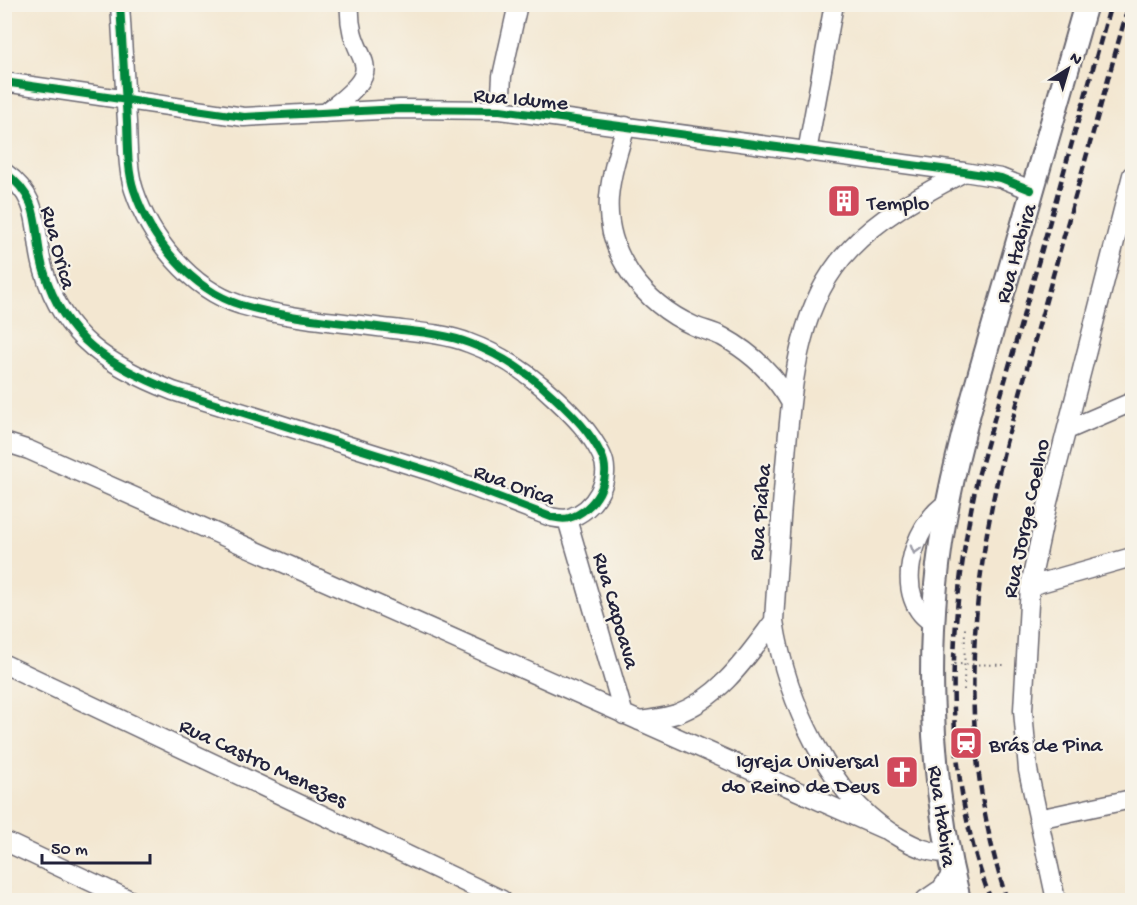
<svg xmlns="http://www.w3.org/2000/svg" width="1137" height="905" font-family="'Gochi Hand',sans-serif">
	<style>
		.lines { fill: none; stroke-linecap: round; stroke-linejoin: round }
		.minor-casing { stroke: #6b6770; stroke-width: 21 }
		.major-casing { stroke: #6b6770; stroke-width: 26 }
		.path { stroke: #6b6770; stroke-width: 2; stroke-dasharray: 1.5 4.5; stroke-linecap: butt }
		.minor { stroke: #fff; stroke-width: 18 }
		.major { stroke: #fff; stroke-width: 22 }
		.rail { stroke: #22223b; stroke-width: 4.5; stroke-dasharray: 9 4.5; stroke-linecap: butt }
		.path-bridge { stroke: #6b6770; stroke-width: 2; stroke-dasharray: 1.5 4.5; stroke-linecap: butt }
		.cycleway-casing { stroke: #f7f3e8; stroke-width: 11 }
		.cycleway { stroke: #00873e; stroke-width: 8 }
		.oneway { stroke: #9c9ca7 }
		.labels { text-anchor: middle; stroke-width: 4.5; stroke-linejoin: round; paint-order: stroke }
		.street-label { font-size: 22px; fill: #22223b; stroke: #f7f3e8 }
		.poi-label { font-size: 22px; fill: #22223b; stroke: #f7f3e8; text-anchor: start }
	</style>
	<rect width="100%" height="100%" fill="#f7f3e8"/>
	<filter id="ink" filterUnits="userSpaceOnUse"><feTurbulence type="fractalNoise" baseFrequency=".0167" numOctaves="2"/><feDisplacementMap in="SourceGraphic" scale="12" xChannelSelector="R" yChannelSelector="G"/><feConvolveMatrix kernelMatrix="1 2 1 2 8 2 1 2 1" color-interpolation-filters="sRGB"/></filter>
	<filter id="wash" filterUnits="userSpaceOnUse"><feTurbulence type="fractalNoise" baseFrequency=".008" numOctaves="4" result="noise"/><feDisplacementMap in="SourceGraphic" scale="24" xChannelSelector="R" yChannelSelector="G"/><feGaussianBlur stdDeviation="1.35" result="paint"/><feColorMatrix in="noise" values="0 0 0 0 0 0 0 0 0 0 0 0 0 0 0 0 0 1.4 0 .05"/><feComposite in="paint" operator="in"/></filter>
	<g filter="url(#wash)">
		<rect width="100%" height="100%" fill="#f3e7d1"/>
	</g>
	<g filter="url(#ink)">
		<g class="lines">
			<g class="minor-casing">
				<path id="minor" d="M4,82l240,35 156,-8 100,1 464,62 37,6 30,12
					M500,110l2,-34 16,-72
					M325,113c74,-54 21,-45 25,-109
					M626,126c-7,23 -15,47 -17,71 -4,57 34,106 85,129 9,4 20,6 29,11 29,16 52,38 68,66
					M807,152l27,-148
					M4,172c41,29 28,61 40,99 20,68 66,95 129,120l260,81 118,45c5,1 12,3 18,1 25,-7 45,-39 32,-64 -11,-22 -27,-38 -45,-55 -25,-24 -54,-44 -87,-56 -23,-9 -51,-11 -76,-14 -50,-7 -103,-10 -152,-24 -51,-16 -91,-67 -107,-115 -7,-21 -6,-47 -7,-68 -2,-39 -5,-78 -7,-118
					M1067,430l65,-28
					M4,442l25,8 854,379
					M567,519l57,196
					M1030,586l102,-29
					M935,624c-45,-23 -23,-99 12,-121
					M4,664l498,236
					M639,721c12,-2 25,-3 37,-7 44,-16 71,-57 98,-93
					M1038,819l94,-20
					M4,841l126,59
					M948,853c-19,0 -32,-6 -48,-15 -71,-39 -114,-140 -126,-217 3,-51 7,-103 11,-155 7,-74 10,-161 66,-218 32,-34 73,-54 113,-76
					M925,900l16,-11 11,-15
					M1056,900l-28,-130 -5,-60 7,-124 18,-84 84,-327"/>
			</g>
			<g class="major-casing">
				<path id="major" d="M959,900c-31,-123 -36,-273 -11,-398 14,-71 35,-140 55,-209 27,-97 55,-193 83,-289"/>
			</g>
			<path class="path" d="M964,690l1,-63"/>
			<use href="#minor" class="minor"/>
			<use href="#major" class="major"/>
			<path class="rail" d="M991,900c-52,-131 -43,-284 -14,-420l134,-476
				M1007,900c-50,-152 -39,-304 -1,-457l123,-439"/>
			<path class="path-bridge" d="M954,664l51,1"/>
			<g class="cycleway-casing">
				<path id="cycleway" d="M4,82l240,35 156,-8 100,1 464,62 37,6 30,12
					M4,172c41,29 28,61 40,99 20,68 66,95 129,120l260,81 118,45c5,1 12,3 18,1 25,-7 45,-39 32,-64 -11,-22 -27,-38 -45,-55 -25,-24 -54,-44 -87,-56 -23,-9 -51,-11 -76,-14 -50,-7 -103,-10 -152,-24 -51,-16 -91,-67 -107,-115 -7,-21 -6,-47 -7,-68 -2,-39 -5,-78 -7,-118"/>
			</g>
			<use href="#cycleway" class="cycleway"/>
		</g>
		<defs><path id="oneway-chevron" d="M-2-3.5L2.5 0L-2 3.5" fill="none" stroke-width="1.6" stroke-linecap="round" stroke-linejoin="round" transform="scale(1.5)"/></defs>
		<use class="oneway" href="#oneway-chevron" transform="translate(915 550) rotate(106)"/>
	</g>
	<defs>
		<g id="building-square" transform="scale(1.725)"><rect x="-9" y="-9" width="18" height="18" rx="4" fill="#d1495b" stroke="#f7f3e8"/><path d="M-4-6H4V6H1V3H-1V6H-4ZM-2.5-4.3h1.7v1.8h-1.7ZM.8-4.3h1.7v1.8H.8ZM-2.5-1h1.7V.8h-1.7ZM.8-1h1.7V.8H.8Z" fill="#fff"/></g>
		<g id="station-square" transform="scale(1.725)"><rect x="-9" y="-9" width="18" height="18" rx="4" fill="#d1495b" stroke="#f7f3e8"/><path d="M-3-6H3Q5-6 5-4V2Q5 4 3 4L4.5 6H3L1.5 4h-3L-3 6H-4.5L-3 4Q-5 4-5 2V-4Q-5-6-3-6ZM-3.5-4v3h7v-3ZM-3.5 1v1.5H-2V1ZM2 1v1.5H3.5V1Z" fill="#fff"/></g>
		<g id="church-square" transform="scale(1.725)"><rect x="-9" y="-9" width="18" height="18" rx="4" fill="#d1495b" stroke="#f7f3e8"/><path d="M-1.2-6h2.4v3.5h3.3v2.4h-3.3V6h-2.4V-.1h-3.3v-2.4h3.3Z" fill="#fff"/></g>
	</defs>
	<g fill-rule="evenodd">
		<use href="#building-square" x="844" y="201"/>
		<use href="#station-square" x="966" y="743"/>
		<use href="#church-square" x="902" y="772"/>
	</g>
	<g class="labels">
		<g class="street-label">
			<text transform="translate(521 97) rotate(5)" y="8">Rua Idume</text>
			<text transform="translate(60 247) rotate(75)" y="8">Rua Orica</text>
			<text transform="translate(1014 253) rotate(-74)" y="8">Rua Itabira</text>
			<text transform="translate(515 483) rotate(20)" y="8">Rua Orica</text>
			<text transform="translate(758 512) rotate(-85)" y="8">Rua Piaíba</text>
			<text transform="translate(1024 518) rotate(-78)" y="8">Rua Jorge Coelho</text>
			<text transform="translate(618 610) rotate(74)" y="8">Rua Capoava</text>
			<text transform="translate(264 761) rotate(25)" y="8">Rua Castro Menezes</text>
			<text transform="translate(944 816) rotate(82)" y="8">Rua Itabira</text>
		</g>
		<g class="poi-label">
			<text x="867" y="209">Templo</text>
			<text x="989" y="751">Brás de Pina</text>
			<text x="879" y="767" text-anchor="end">Igreja Universal<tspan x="879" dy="25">do Reino de Deus</tspan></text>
		</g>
	</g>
	<rect width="1137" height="905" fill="none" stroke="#f7f3e8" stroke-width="24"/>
	<g transform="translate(1068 69) rotate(37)" stroke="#f7f3e8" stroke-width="4.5" paint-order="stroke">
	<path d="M0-4.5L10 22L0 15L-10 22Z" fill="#22223b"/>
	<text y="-9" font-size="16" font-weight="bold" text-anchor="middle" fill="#22223b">N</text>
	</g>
	<path d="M42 854v9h108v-9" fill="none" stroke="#22223b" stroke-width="3"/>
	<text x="51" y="854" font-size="18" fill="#22223b" stroke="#f7f3e8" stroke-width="4.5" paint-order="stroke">50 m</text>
</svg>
